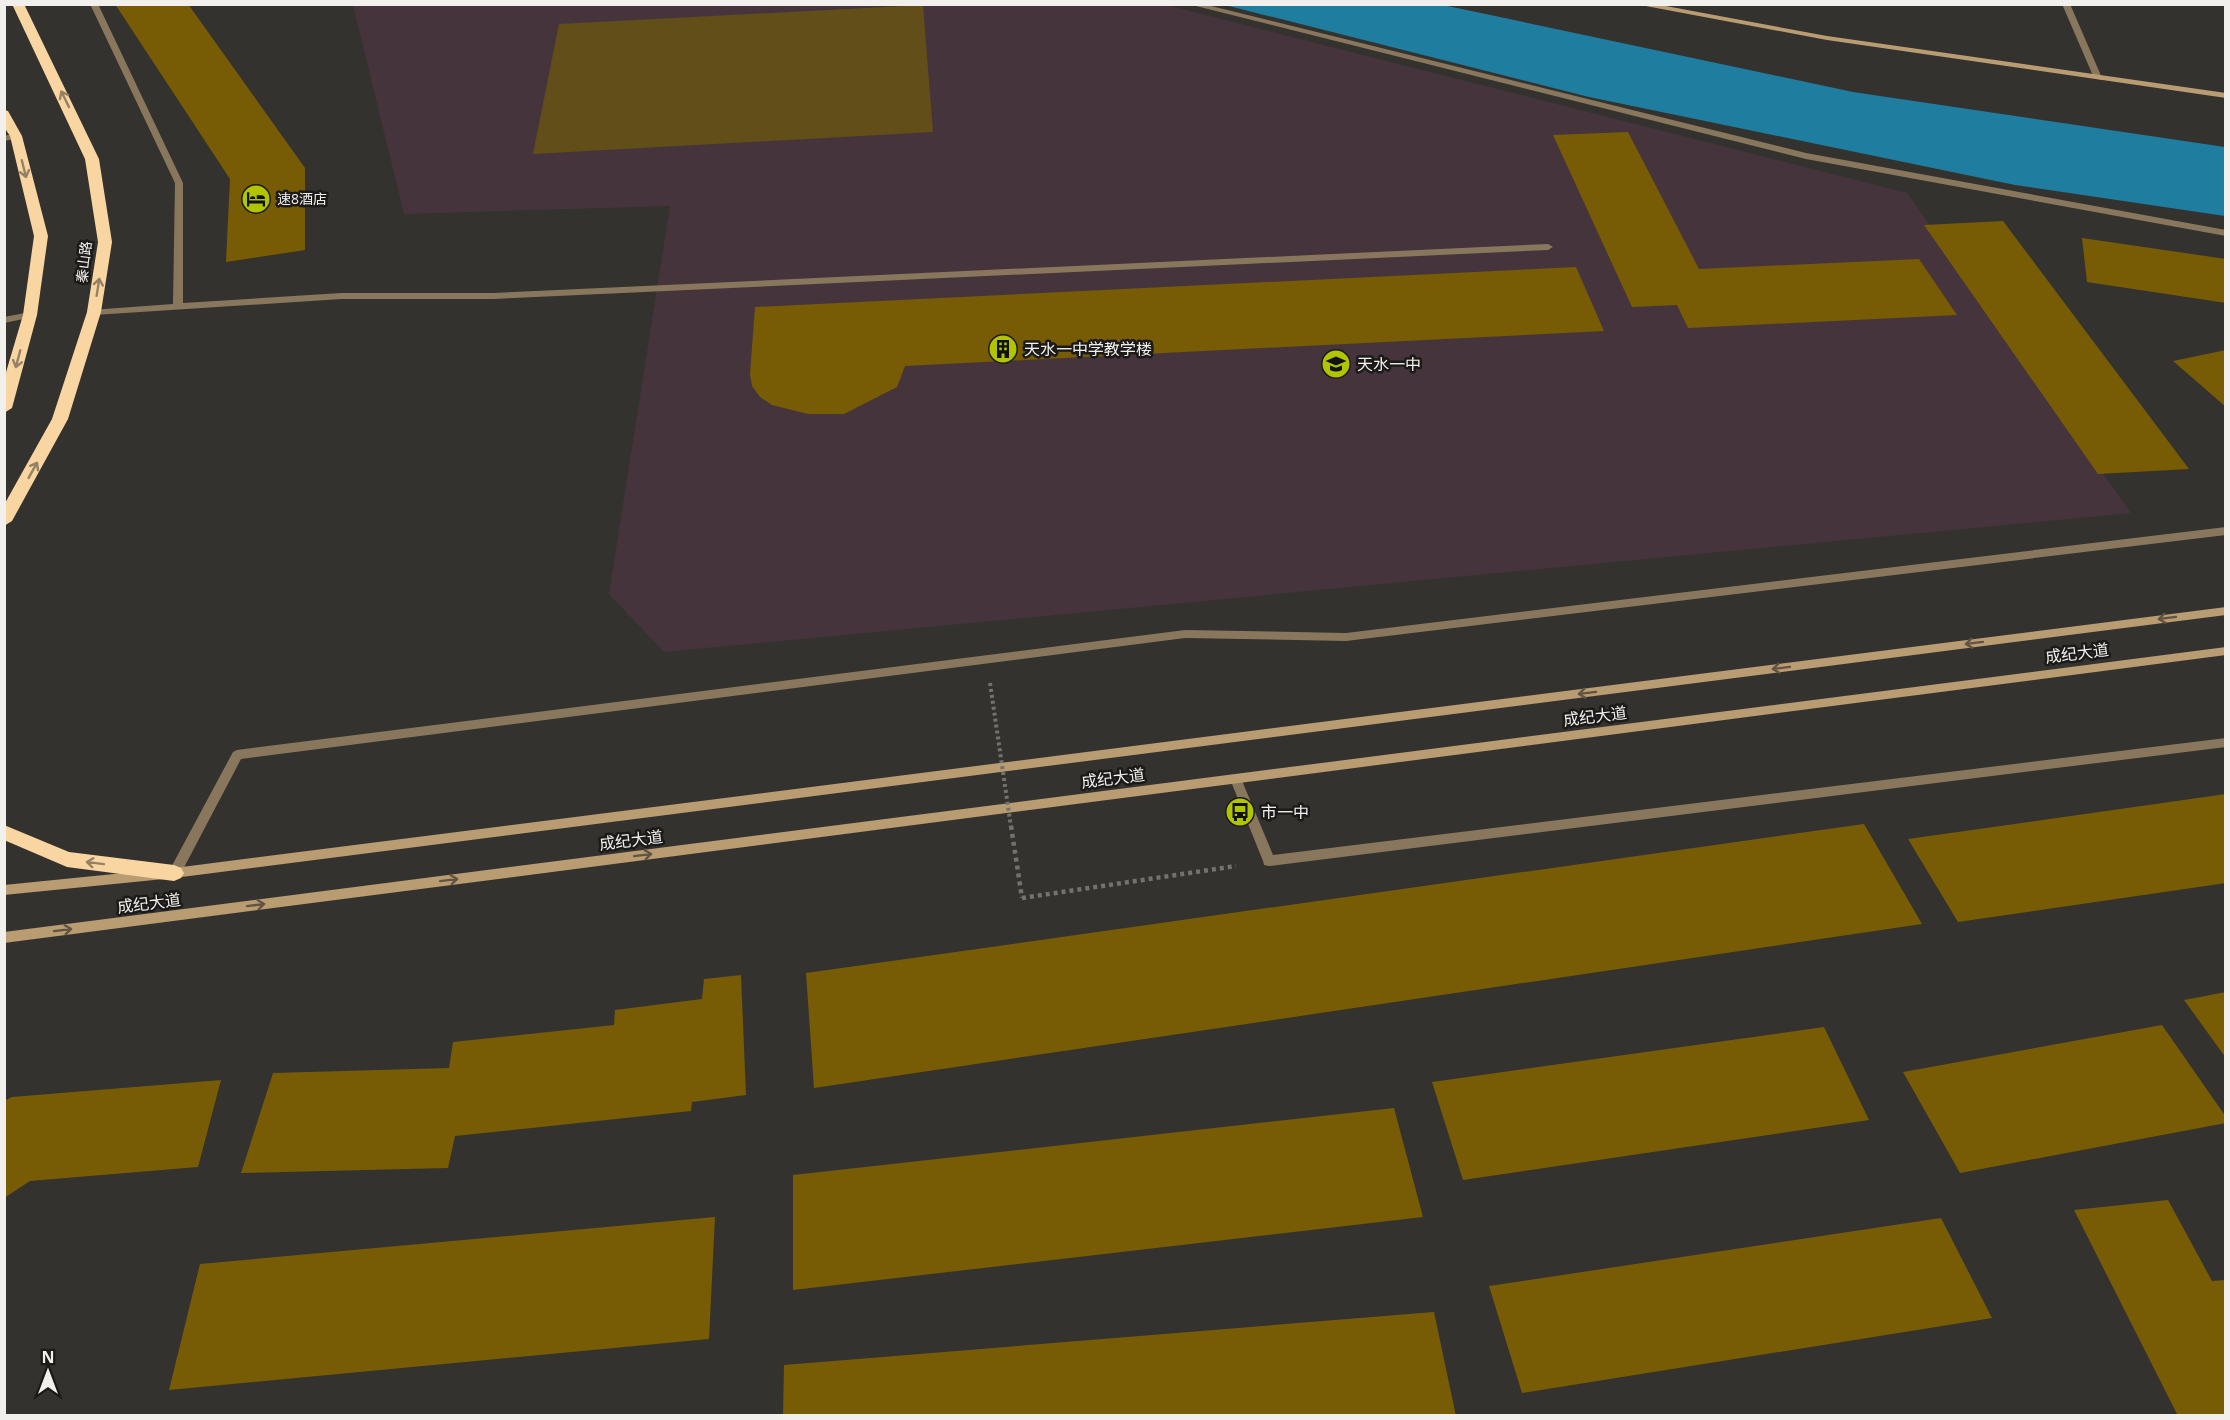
<svg xmlns="http://www.w3.org/2000/svg" width="2230" height="1420" font-family="'Open Sans','Noto Sans SC',sans-serif">
	<style>
		.education { fill: #46343d }
		.green { fill: #614e19 }
		.water { fill: #1f7d9f }
		.building { fill: #775c05 }
		.lines { fill: none; stroke-linecap: round; stroke-linejoin: round }
		.path { stroke: #74726e; stroke-width: 4.5; stroke-dasharray: 4 4; stroke-linecap: butt }
		.lane { fill: #88775c; fill-rule: evenodd }
		.street { fill: #88775c; fill-rule: evenodd }
		.secondary { fill: #b99c72; fill-rule: evenodd }
		.highway { fill: #f9d6a1; fill-rule: evenodd }
		.path-bridge-far1 { stroke: #74726e; stroke-width: 4; stroke-dasharray: 3 3; stroke-linecap: butt }
		.path-bridge { stroke: #74726e; stroke-width: 4.5; stroke-dasharray: 4 4; stroke-linecap: butt }
		.oneway { stroke: #958163 }
		.oneway2 { stroke: #625440 }
		.labels { text-anchor: middle; stroke-width: 5; stroke-linejoin: round; paint-order: stroke }
		.far-poi-label { font-size: 14px; fill: #f1f0ed; stroke: #1b1a18; text-anchor: start }
		.far-street-label { font-size: 14px; fill: #f1f0ed; stroke: #1b1a18 }
		.poi-label { font-size: 16px; fill: #f1f0ed; stroke: #1b1a18; text-anchor: start }
		.street-label { font-size: 16px; fill: #f1f0ed; stroke: #1b1a18 }
	</style>
	<rect width="100%" height="100%" fill="#34322e"/>
	<path class="education" d="M353,5h813l741,188 224,320 -1467,139 -55,-58 61,-388 -266,8z"/>
	<path class="green" d="M923,5l10,127 -400,22 26,-130z"/>
	<path class="water" d="M1225,5h218l410,87 372,55v69l-210,-31 -426,-88z"/>
	<path class="building" d="M115,4h73l117,164v82l-79,12 4,-83z
		M1628,132l71,137 220,-10 38,56 -269,13 -11,-23 -45,2 -79,-172z
		M2003,221l186,248 -91,5 -174,-249z
		M2082,238l144,21v44l-139,-21z
		M1576,267l28,64 -699,35 -8,21 -53,27h-36l-36,-9 -12,-8 -8,-11 -2,-12 5,-67z
		M2226,350v57l-53,-46z
		M2226,794v89l-268,39 -50,-83z
		M1864,824l58,100 -1108,164 -8,-115z
		M741,975l5,120 -54,7 -1,9 -236,25 -7,32 -207,5 32,-100 176,-5 4,-26 161,-17 1,-15 87,-11 2,-20z
		M2226,992v66l-42,-58z
		M2162,1025l64,92v6l-266,50 -57,-101z
		M1824,1027l45,93 -406,60 -31,-98z
		M221,1080l-23,87 -168,14 -26,17v-97l8,-4z
		M1394,1108l29,109 -630,73v-115z
		M2168,1200l44,81 14,-1v136h-48l-104,-206z
		M715,1217l-6,122 -540,51 31,-126z
		M1941,1218l51,100 -470,75 -33,-107z
		M1434,1312l22,104h-673l1,-51z"/>
	<g class="lines">
		<path class="path" d="M1022,898l214,-32"/>
		<path class="lane" d="M30,312l3,1v4l-29,6v-6z"/>
		<path class="street" d="M90,4h8l85,179v120l158,-10h152l1055,-49 5,3 -5,3 -1055,49h-152l-247,16 -3,-1v-4l82,-6 2,-121z
			M1188,4h15l603,149 420,77v6l-420,-77z
			M2062,4h8l32,74 -1,2 -7,-2z
			M16,133l4,3 -1,2 -15,3v-5z
			M2226,527v8l-880,106 -161,-3 -944,121 -62,118 -5,1 -5,-1 -1,-4 65,-121 4,-2 948,-120 161,3z
			M2226,738v9l-957,119 -5,-1 -1,-4 -33,-82 2,-3h8l33,79z"/>
		<path class="secondary" d="M1635,4h20l172,32 399,57v5l-399,-58z
			M2226,607v8l-2052,263 -170,17v-10l170,-17z
			M2226,647v8l-2222,288v-11z"/>
		<path class="highway" d="M12,4h12l75,155 13,83 -11,70 -33,107 -56,102 -8,5v-21l48,-86 35,-107 11,-70 -13,-83z
			M4,110l4,1 14,25 26,100 -11,79 -25,93 -8,5v-34l19,-64 11,-79 -24,-100 -6,-9z
			M4,825l65,27 105,13 7,3 3,5 -3,5 -7,3 -107,-14 -63,-27z"/>
		<path class="path-bridge-far1" d="M990,683l21,144"/>
		<path class="path-bridge" d="M1011,826l11,72"/>
	</g>
	<defs><path id="oneway-shaft" d="M-6 0H5M1.5-3L5.5 0L1.5 3" fill="none" stroke-width="1.6" stroke-linecap="round" stroke-linejoin="round" transform="scale(1.5)"/></defs>
	<g class="oneway">
		<use href="#oneway-shaft" transform="translate(65 99) rotate(-116)"/>
		<use href="#oneway-shaft" transform="translate(24 169) rotate(76)"/>
		<use href="#oneway-shaft" transform="translate(98 287) rotate(-81)"/>
		<use href="#oneway-shaft" transform="translate(18 359) rotate(105)"/>
		<use href="#oneway-shaft" transform="translate(33 470) rotate(-61)"/>
		<use href="#oneway-shaft" transform="translate(95 863) rotate(-173)"/>
	</g>
	<g class="oneway2">
		<use href="#oneway-shaft" transform="translate(2167 618) rotate(173)"/>
		<use href="#oneway-shaft" transform="translate(1974 643) rotate(173)"/>
		<use href="#oneway-shaft" transform="translate(1781 668) rotate(173)"/>
		<use href="#oneway-shaft" transform="translate(1587 693) rotate(173)"/>
		<use href="#oneway-shaft" transform="translate(643 855) rotate(-7)"/>
		<use href="#oneway-shaft" transform="translate(449 880) rotate(-7)"/>
		<use href="#oneway-shaft" transform="translate(256 905) rotate(-7)"/>
		<use href="#oneway-shaft" transform="translate(63 930) rotate(-7)"/>
	</g>
	<defs>
		<g id="hotel-disc" transform="scale(1.5)"><circle r="9.5" fill="#b0c500" stroke="#1b1a18"/><path d="M-6-4.5h1.5V1H6V5H4.5V3h-9V5H-6ZM-4 0a1.8 1.8 0 1 1 3.6 0ZM.5 0V-2.5h3Q6-2.5 6 0Z" fill="#111"/></g>
		<g id="building-disc" transform="scale(1.5)"><circle r="9.5" fill="#b0c500" stroke="#1b1a18"/><path d="M-4-6H4V6H1V3H-1V6H-4ZM-2.5-4.3h1.7v1.8h-1.7ZM.8-4.3h1.7v1.8H.8ZM-2.5-1h1.7V.8h-1.7ZM.8-1h1.7V.8H.8Z" fill="#111"/></g>
		<g id="school-disc" transform="scale(1.5)"><circle r="9.5" fill="#b0c500" stroke="#1b1a18"/><path d="M0-5L7-2L0 1L-7-2ZM-4 1L0 2.5L4 1V4Q0 6-4 4Z" fill="#111"/></g>
		<g id="bus-disc" transform="scale(1.5)"><circle r="9.5" fill="#b0c500" stroke="#1b1a18"/><path d="M-5-6H5V4H4V6H2V4H-2V6H-4V4H-5ZM-3.5-4V0h7V-4ZM-3.5 1.2v1.5H-2V1.2ZM2 1.2v1.5H3.5V1.2Z" fill="#111"/></g>
	</defs>
	<g fill-rule="evenodd">
		<use href="#hotel-disc" x="256" y="199"/>
		<use href="#building-disc" x="1003" y="349"/>
		<use href="#school-disc" x="1336" y="364"/>
		<use href="#bus-disc" x="1240" y="812"/>
	</g>
	<g class="labels">
		<g class="far-poi-label">
			<text x="277" y="204">速8酒店</text>
		</g>
		<g class="far-street-label">
			<text transform="translate(84 262) rotate(-83)" y="5">秦山路</text>
		</g>
		<g class="poi-label">
			<text x="1024" y="355">天水一中学教学楼</text>
			<text x="1357" y="370">天水一中</text>
			<text x="1261" y="818">市一中</text>
		</g>
		<g class="street-label">
			<text transform="translate(2077 653) rotate(-7)" y="6">成纪大道</text>
			<text transform="translate(1595 716) rotate(-7)" y="6">成纪大道</text>
			<text transform="translate(1113 778) rotate(-7)" y="6">成纪大道</text>
			<text transform="translate(631 840) rotate(-7)" y="6">成纪大道</text>
			<text transform="translate(149 903) rotate(-7)" y="6">成纪大道</text>
		</g>
	</g>
	<rect width="2230" height="1420" fill="none" stroke="#f1f0ed" stroke-width="12"/>
	<g transform="translate(48 1372)" stroke="#1b1a18" stroke-width="4.5" paint-order="stroke">
	<path d="M0-4.5L10 22L0 15L-10 22Z" fill="#f1f0ed"/>
	<text y="-9" font-size="16" font-weight="bold" text-anchor="middle" fill="#f1f0ed">N</text>
	</g>
</svg>
